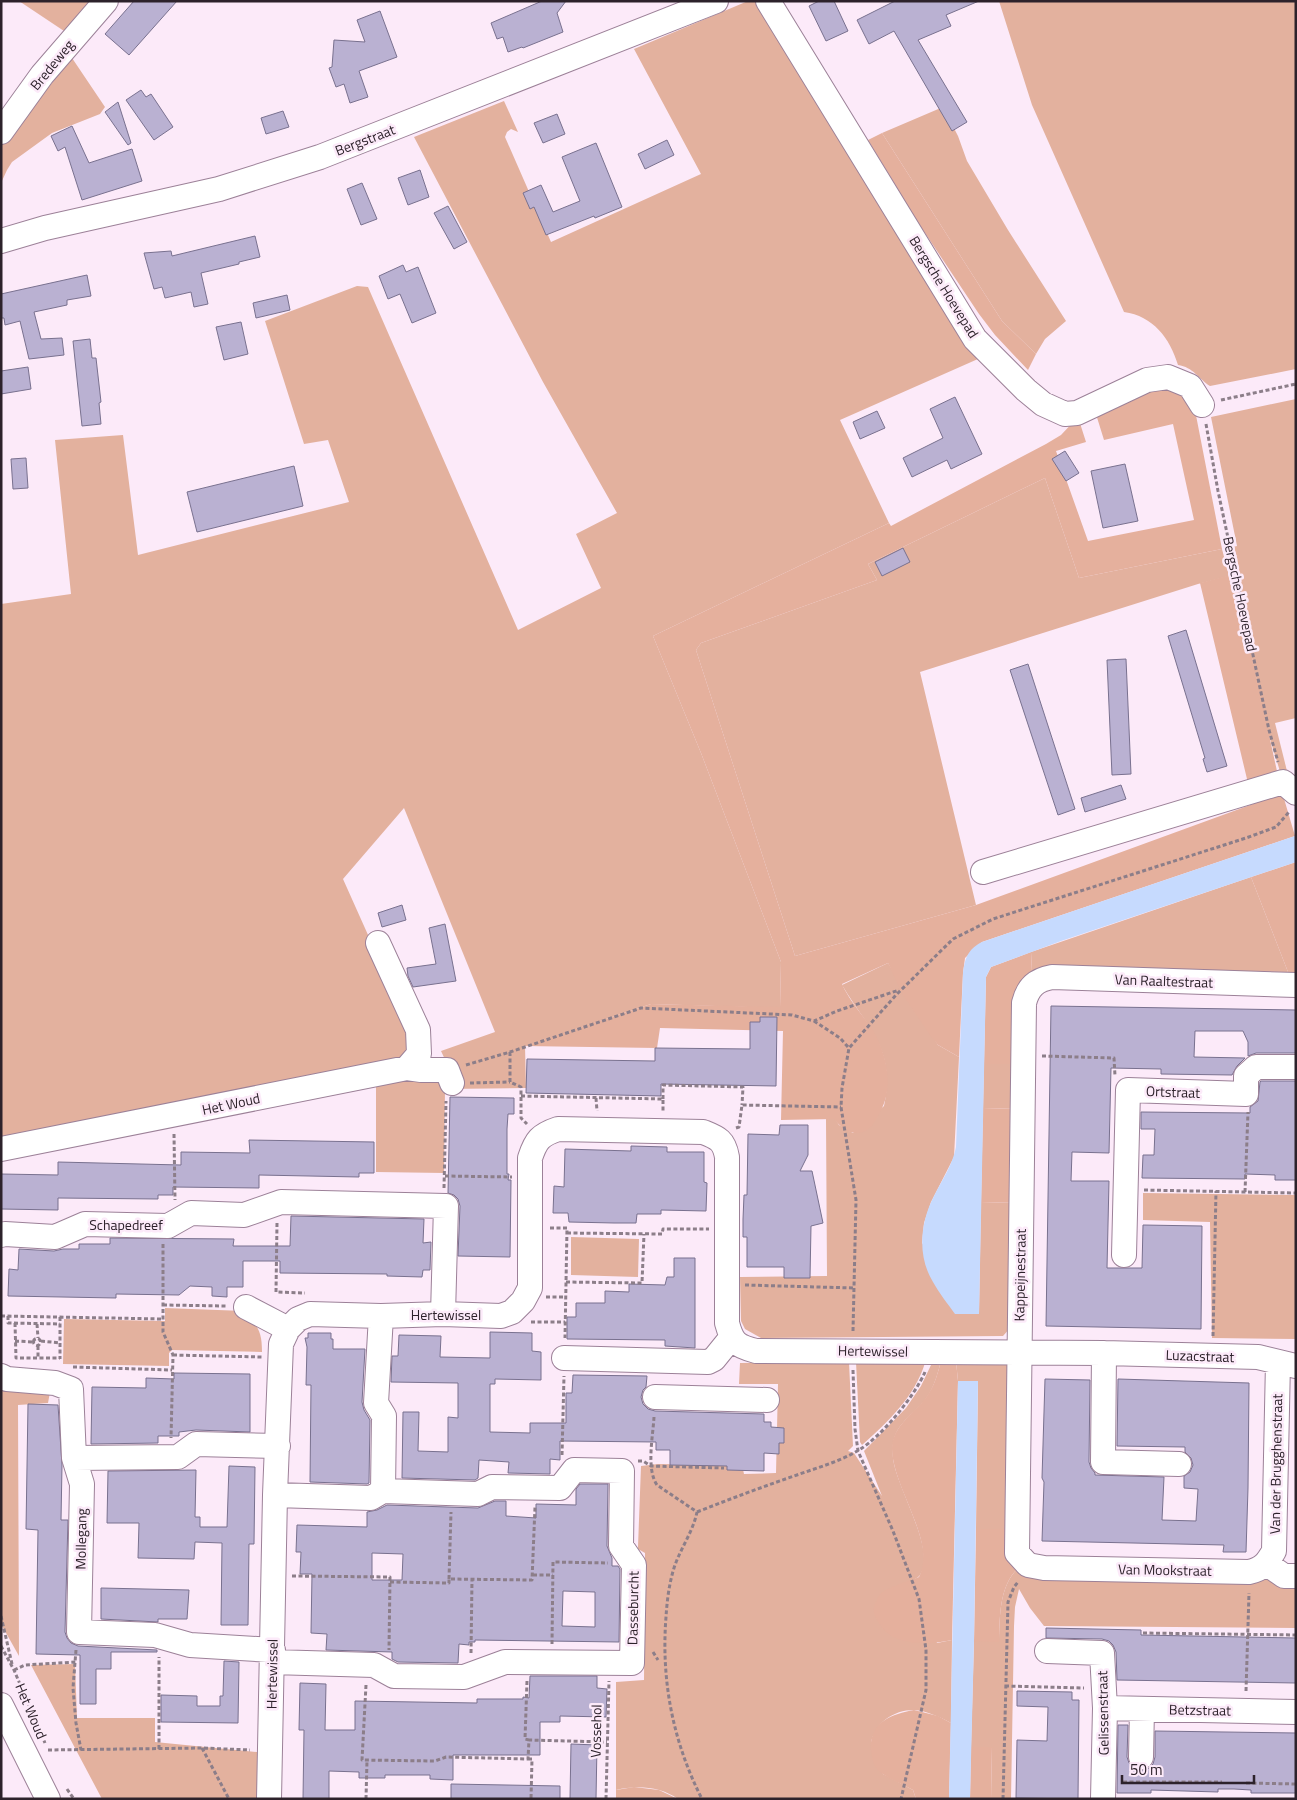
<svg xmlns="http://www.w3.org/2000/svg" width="1297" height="1800" font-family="'Titillium Web',sans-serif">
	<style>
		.green { fill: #e3b19e }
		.forest { fill: #e5b09d }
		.water { fill: #c6dafe }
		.building { fill: #bab1d2; stroke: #79718f; fill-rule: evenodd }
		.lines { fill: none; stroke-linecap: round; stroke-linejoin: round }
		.minor-casing { stroke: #9c8198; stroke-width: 26 }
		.path { stroke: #8c7e89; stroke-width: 3; stroke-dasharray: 4 2.5; stroke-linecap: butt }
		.minor { stroke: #fff; stroke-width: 24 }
		.labels { text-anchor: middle; stroke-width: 5; stroke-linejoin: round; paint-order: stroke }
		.street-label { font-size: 14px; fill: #2d222b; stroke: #fceaf9 }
	</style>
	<rect width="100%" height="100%" fill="#fceaf9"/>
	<path class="green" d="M19,1h75l-27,32z
		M748,1h13l226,354 -147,65 49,103 -236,113 48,117 80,209 -1,46 -129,-4 -126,42 1,42 -81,1 -1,84 -68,-1v-86l74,-16 -9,-19 54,-19 -91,-224 -61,71 68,152 -3,15 -4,10 -403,87v-539l70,-10 -16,-154 68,-5 15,120 211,-53 -21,-62 -24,4 -39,-123 92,-35 11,1 150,343 83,-42 -25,-54 41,-21 -74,-131 -129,-245 90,-36 14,31 -7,-3 -4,3 -2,5 46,105 150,-68 -67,-125z
		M999,1h297v368l-86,17c-11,-7 -17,-19 -32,-21 -8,-27 -25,-49 -54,-53l-92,-207z
		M72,58l33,49 -5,7 -48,19 -40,29 -5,8 -6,13v-37z
		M943,107l15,29 9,25 41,69 58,91 -21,18 -9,15 -34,-33 -120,-188z
		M1296,399v319l-21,5 13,52 -2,16 -19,-62 -38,-181 8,-2 -26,-129z
		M1045,478l34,100 143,-29 7,27 -31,8 -278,88 56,233 -181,51 -99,-306 5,-7 176,-63 -9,-16z
		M1251,877l37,95 -247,-4 -9,4 -1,-20z
		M888,963l50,82 21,12 -5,100 -23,45 -7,21 -2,20 57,71 2,-111 36,-1 -6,125 -8,9 -242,2 -16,-9 -4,-8 -1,-44 87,-1 -1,-157h9l4,6 14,8 31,-27c12,-58 -16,-77 -42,-121z
		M984,1064h35v45l-36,-1z
		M1143,1193l153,2v144l-84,-1 -2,-116 -67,-2z
		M571,1237l68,2 -1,38 -67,-2z
		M165,1308l79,3c14,16 18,20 18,41l-90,-2 -3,3v13l-106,-2 1,-45 101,2z
		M941,1361c-3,11 -6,23 -12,33 -16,25 -40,29 -36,64 3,29 44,93 27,117 -2,3 -6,4 -9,6l26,62 15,-3 -1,83c-11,-6 -24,-12 -37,-13 -21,0 -39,13 -43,33l12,31 30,16 3,9h-238c-18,-13 -42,-14 -62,-9v-108l28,-2 1,-127 -7,-4v-2l3,-81 17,-2 84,1 2,9 32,-1 2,-89h-39l1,-21 109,-1 4,84 -5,5 6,2 28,43 -18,-45 42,-43 15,-22 10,-21z
		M956,1361h59l-3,168h-36l2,-148h-20z
		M856,1362l69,1c-10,33 -37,59 -63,82l-2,-3z
		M1,1383l49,9 -2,11 -30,2 1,251 -18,-32z
		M1019,1567l21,7 256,6v48l-252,-2 -14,-18 -11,-19 -4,18 -1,19 -3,173h-20l1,-52h-21l3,-106h25c1,-26 0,-55 20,-74z
		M75,1664l2,54h78v24l112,11 -1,46h-164l-71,-134z"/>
	<path class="forest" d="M882,133l120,188 34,33 -8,16 -33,-35 -16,-21 -60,-90 -51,-84z
		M1167,388l11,2 16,15 28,144 -143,29 -34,-100 -177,86 9,16 -176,63 -5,7 99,306 181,-51 277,-101 -53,-221 34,-9 46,211 15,51 -313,106 -17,16 -2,15 -4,84 -21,-12 -8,-10 -27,-40 -15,-32 -46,21c8,18 22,32 32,48 13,23 20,56 6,80 -4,9 -10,19 -21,21 -10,1 -19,-6 -25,-14l-53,1 2,-89 -123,-3 -3,20 -133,-2 127,-42 129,3 1,-45 -80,-209 -48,-117 236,-113 2,3 155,-82 15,-9 17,-18 8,25 -30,9 32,90 106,-21 -21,-96 -69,16 -9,-29 57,-22z
		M1296,862v110h-8l-37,-95z
		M1031,952l1,20 -4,4 -9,88h-35l2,-87 5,-10z
		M983,1108l36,1 -2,93 -36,1z
		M941,1361h15l2,20 -6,259c-23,5 -60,7 -73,-17 -3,-5 -6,-9 -5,-15 1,-5 4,-13 9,-16 10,-7 25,-10 36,-15 18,-35 -26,-88 -27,-128 0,-25 25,-36 37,-56 6,-9 9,-21 12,-32z
		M976,1529h36l7,38c-20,19 -19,48 -20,75l-25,-1z
		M914,1710l24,6 13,7 -2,76h-33l-3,-9c-11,-6 -25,-11 -34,-19 -6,-5 -7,-14 -8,-21 -2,-27 20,-36 43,-40z
		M971,1747h21l-1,52h-21z
		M634,1787l25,3 19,9h-62v-9z"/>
	<path class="water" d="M1295,836l1,26 -235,79 -70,26 -5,10 -7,337h-24c-7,-10 -16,-21 -22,-32 -16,-26 -13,-59 1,-86 8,-16 19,-32 22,-49l7,-174c2,-15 5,-24 19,-31z
		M958,1381h20l-4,260 -4,158h-21z"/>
	<path class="building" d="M134,1h43l-48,54 -24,-21z
		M542,1h24l-9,12 6,19 -40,16 -1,-1 -14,5 -5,-15 -6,2 -6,-16z
		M819,1h15l14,30 -22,10 -17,-35z
		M895,1h84l-33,14 5,11 -33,14 49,82 -15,9 -58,-100 -25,13 -12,-24z
		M380,11l17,46 -38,14 9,26 -18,6 -6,-19 -8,3 -7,-19 3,-1 2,-27 31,2 -8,-22z
		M141,90l5,7 5,-3 22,33 -19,13 -28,-40z
		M118,102l13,41 -3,2 -23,-33z
		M283,111l6,16 -23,7 -5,-16z
		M557,114l8,20 -22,9 -9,-20z
		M72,126l17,37 43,-14 10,32 -60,19 -17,-53 -7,4 -7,-15z
		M667,140l7,15 -29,14 -7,-15z
		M596,143l26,64 -27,11 -1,-2 -48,19 -12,-28 -4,2 -7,-16 18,-8 12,27 27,-11 -18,-44z
		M420,170l9,27 -21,8 -10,-27z
		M362,183l15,36 -16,6 -14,-36z
		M448,206l19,36 -13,7 -20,-36z
		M255,236l5,21 -21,5v2l-38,9 7,31 -14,3 -3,-15 -26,6 -3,-11 -8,2 -10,-36 27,-2 1,5z
		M403,265l3,7 12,-5 18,46 -24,10 -12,-29 -12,5 -9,-23z
		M87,275l4,21 -24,4v5l-33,7 7,27 21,-1 2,17 -35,4 -9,-38 -15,4 -1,-7h-3v-24z
		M287,295l3,15 -34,8 -3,-15z
		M241,322l7,32 -24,6 -8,-33z
		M90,339l2,19h4l5,44 -2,1 2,21 -19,2 -9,-85z
		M28,367l3,22 -30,5v-23z
		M955,397l27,57 -31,15 -4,-9 -35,17 -9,-19 40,-20 -13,-29z
		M877,411l8,17 -25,11 -7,-17z
		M1065,451l14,22 -13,8 -14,-22z
		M26,458l2,30 -15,1 -2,-30z
		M1125,464l13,57 -35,7 -12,-57z
		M294,466l9,40 -106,26 -10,-40z
		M903,548l7,14 -28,14 -7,-14z
		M1186,630l41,136 -20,6 -4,-13 2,-1 -37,-122z
		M1126,659l5,115 -19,1 -5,-115z
		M1028,664l47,145 -17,6 -48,-145z
		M1121,785l5,14 -41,13 -4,-14z
		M402,905l4,15 -24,7 -4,-14z
		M445,924l11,57 -43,6 -5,-11 -1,-8 29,-4 -7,-36z
		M1051,1006l245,4v43h-40l-8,3v-14l-5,-11h-48l-1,26 51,1 -8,8 -5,9 -71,-1v-5l-50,-1 -2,85 -37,-1 -1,29h38l-2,87h35l1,-43 59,1 -1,103 -155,-3z
		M760,1017h17l-1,69 -115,-2v12l-135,-3 1,-34 128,2v-13l95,1v-27h10z
		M1261,1081h35v99h-21v-5l-30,-1v5l-103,-1 1,-23h11l1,-26h-14v-17l109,1v-6l8,-6 2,-19z
		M450,1097l64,1v16h-6l-1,15v45h2l-1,6h3l-1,77 -52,-1 2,-50 -2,-7 -4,-4 -6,-2z
		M780,1125h28v30l-8,16h12l11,52 -12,3 -1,52h-26v-11h-37v-30h-4v-18l1,-24h3l1,-61 31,1z
		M249,1140l125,2v31h-15v4l-100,-2v13l-86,-1v8h-15v4l-100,-1v12l-57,-1v-35l57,1v-13l123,3v-13l69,1z
		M631,1146l36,1v5h37v30l3,1 -1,28 -45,-1v4h-24l-1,9h-22l-45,-1 -1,-9h-15l1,-27 10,1 1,-38 66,2z
		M291,1216l133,3 -1,24 8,-1 -1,28h-7l-1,7 -35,-1v-2l-107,-1v-12h-37v26h-16v10l-15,-1v-9l-22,-1 -11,9 -63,-1v4l-108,-2 1,-27 9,1 1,-21 35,2 9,-2h16v-5h31v-6l124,1 -1,7h57z
		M674,1258h21v90l-30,-2v-6l-98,-1v-22h9v-14h29v-12l24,1v-8l36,1 2,-8h7z
		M490,1332l42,1v18l9,1v28l-46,-1v5h-5v48l40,1v-10h36v-30h6l1,-18 74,1 -1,11 -3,3 -2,7 2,7 5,5 7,2 109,3v8h7v5l13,1v15h-5v11l-15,-1v18l-37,-1v-4l-57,-1v-15h-14v-8l-96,-1v19l-10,-1v15l-42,-1 1,-11 -30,-2 -1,18 -3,2 -73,-2 1,-66h16l-1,39 30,1v-35l10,1v-35l-67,-1 1,-26h6l1,-21 42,1 -1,21 50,1z
		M308,1333h23v6h2v10h32l-3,53 2,8 6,10 -1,63 -2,1 -57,-2 1,-97h-5l1,-38 -2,-9h3z
		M174,1373l76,1v58l-54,-2 -17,2v4h-21v7l-67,1 1,-57 54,1v-10l28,1z
		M1045,1379l45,1 -1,82 2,6 4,5v2l69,2 -2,43 34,1 2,-32 -14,-1v-12l6,-4 3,-7 -2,-7 -6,-6v-5l-68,-1 1,-67 131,4 -1,105 -2,64h-23l1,-7 -182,-4 2,-59 -2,-4z
		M28,1404l30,1 4,60 -1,55h7l-3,112 2,6 4,5 7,3 79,4v2h-46v17h-15v35h-16v-49l-44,-1 2,-124 -12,-1z
		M229,1466l26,1 -1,77h-5l-1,81h-27l1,-82 -27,-1 -1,17 -56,-1 1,-35h-32l1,-52 88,-1 -1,47h5v10h27z
		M580,1484h28l-1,62 5,12v8h6l2,3 -1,73 -144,-2v2h-6v3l-10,-1 -1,19 -60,-1 -6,-3v-7l-66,-2 1,-16 -16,-1 1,-59h-12l1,-22h-5l1,-27 70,2v-15l10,-2 10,-5 91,3 17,-7h11v15l30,2v-14l40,1v-16zM372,1553l31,1 -1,26h-30zM563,1591l32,1v35l-33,-1z
		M101,1588l88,2 -2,29h-29v3l-57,-3z
		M1046,1628l95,2v5l155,3v45l-179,-3 -1,-28 -3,-7 -4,-4 -7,-2 -56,-1z
		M224,1661l15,1 -1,61 -77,-1v-27l36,1v10h23v-10h3z
		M530,1676h67v12l10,1 -1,28 -46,-1v6h-20v33h-87v25l-23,-1v-4h-45v3h-26v-6l-30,-1v28h-26l1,-69h-5l1,-47 26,1 -1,46h30v-29l122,2v-4h46v-2l6,1z
		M1017,1691l55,1v8h7l-1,99 -62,-1 1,-58 30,1 1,-34 -31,-1z
		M1118,1725h10l-1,32 2,6 5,5 6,3 8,-2 5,-5 2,-7v-26l141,2v60h-45v-3l-17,-1h-16v3l-67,-2v3h-34z
		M571,1744l26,1 -1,54h-26z
		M451,1784l109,2v13h-109z"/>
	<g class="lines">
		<g class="minor-casing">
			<path id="minor" d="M768,1l207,338 51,51 17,14 22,10 12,-1 70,-33 21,-3 22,9 12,19
				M1,132l41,-57 64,-74
				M1,241l44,-13 174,-39 101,-32 396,-156
				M983,872l300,-90 13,11
				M378,943l40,87 1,24 -12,14
				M1,1149l406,-81 14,2h26l5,13
				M1,1235l4,-1 50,3 30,-13 83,2 23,-13 53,2 37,-13 165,4 -3,108
				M1124,1255l4,-165 118,4v-18l10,-9h40
				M246,1307l42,22
				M381,1316l-5,87 8,13 -1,75
				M1104,1353l-1,109 76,2
				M564,1358l144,4 6,-3 17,-21
				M1278,1362l-4,189c-7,12 -11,18 -25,21l-205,-4 -16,-3 -11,-12 7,-550c4,-16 12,-23 28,-26l244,8
				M1,1376l6,3 48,4 16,6 3,69 8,26 -3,148 76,3 35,10 83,5
				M655,1397l112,3
				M74,1458l104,-1 18,-13 82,2
				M1267,1564l17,12h12
				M1047,1651l55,2 3,55 -2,91
				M272,1662l102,3 20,11 70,1 41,-15 127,1 2,-98 -13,-19 1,-75 -48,-1 -14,18 -68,-1 -14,7 -95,-3 -12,7 -96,-3
				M1,1705l47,94
				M1105,1708l191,4
				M1141,1757l1,-48
				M269,1799l6,-304 6,-151 7,-15 10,-10 12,-5 71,2 62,-2 58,2 11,-4 11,-11 7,-13v-130c6,-18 10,-23 28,-29l145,3c15,6 21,8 24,25v166c5,19 9,23 29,28l348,2 154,4 38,9"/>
		</g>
		<path class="path" d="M1221,400l75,-16
			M1206,424l12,67 51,239 9,32
			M814,1021l26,17 9,10
			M510,1052v30l11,5v31l6,6
			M1042,1056l72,2 1,18
			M466,1065l44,-13 131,-44 151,7 22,6 23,-10 62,-21
			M470,1083l40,-1
			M521,1096l142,3v12
			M596,1098l1,13
			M663,1099v-14l80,2 -1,18
			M736,1128l3,-1 3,-22 99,2
			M174,1134l1,66
			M445,1176l67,1
			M444,1188l2,-87
			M1144,1190l152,3
			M1245,1192l3,-80
			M277,1223l-1,69 29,1
			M550,1228h17l-2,110
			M567,1233l95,1 1,-5h46
			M163,1244v88l10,23 -2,83
			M566,1282l76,1 2,-49
			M745,1285l110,3
			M546,1297h20
			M163,1305l63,1
			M1,1316l162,3
			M8,1316v7l52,1
			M60,1317v42
			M531,1322h34
			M15,1323l1,35h44
			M37,1324l1,14
			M853,1331l3,-131 -15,-93 1,-19 7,-40 47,-53 57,-56 40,-20 253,-81 30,-11 13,-15
			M1213,1336l3,-145
			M33.5 1342a3.5 3.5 0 1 1 7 0a3.5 3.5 0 1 1-7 0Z
			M15,1341l19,1
			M41,1341l19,2
			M38,1346v12
			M173,1355l89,2
			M73,1367l99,3
			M853,1370l2,59 3,22 35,80 26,68 7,51v40l-25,109
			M654,1417c-1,19 -8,52 3,68l40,27c-4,20 -17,37 -23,56 -5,16 -7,33 -8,49 -5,64 7,125 36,182
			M562,1455l2,-79
			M638,1461h5l8,5 73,2
			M697,1512c33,-13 65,-25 97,-36 22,-8 45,-14 65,-26 23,-14 55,-53 66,-78
			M533,1575h20
			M292,1576l98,1 -1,73
			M449,1579l2,-67
			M390,1582l59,1v-4l83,1 3,-73
			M1,1616l11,48
			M1143,1633l153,2
			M552,1644l1,-82 55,1
			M1,1646l13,24 31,73
			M76,1650l-3,38 3,35 5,27
			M653,1652l5,8
			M471,1653l1,-74
			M14,1670l11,-5 51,-3
			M527,1681l-2,58 4,1
			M366,1685l-4,75 73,1 11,-4 82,2 1,-19 78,2
			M1005,1686l79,2
			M1246,1691l3,-98
			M202,1748l27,51
			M159,1749v-92
			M48,1750l154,-2 48,2
			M528,1759h4l-1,40
			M1123,1782h99
			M1246,1783l50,1
			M67,1789l7,10
			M366,1799l1,-39
			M606,1799l3,-118
			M1003,1799l5,-197 6,-15 4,-5"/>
		<use href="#minor" class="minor"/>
	</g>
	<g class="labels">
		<g class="street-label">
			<text transform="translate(52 65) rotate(-51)" y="5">Bredeweg</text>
			<text transform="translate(365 140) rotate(-21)" y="5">Bergstraat</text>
			<text transform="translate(944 287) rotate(58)" y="5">Bergsche Hoevepad</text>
			<text transform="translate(1240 594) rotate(78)" y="5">Bergsche Hoevepad</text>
			<text transform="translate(1164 981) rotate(2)" y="5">Van Raaltestraat</text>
			<text transform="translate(1173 1092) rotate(2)" y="5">Ortstraat</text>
			<text transform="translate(231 1104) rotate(-12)" y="5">Het Woud</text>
			<text x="126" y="1230">Schapedreef</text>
			<text transform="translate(1020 1275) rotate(-89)" y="5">Kappeijnestraat</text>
			<text x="446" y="1320">Hertewissel</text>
			<text transform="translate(873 1351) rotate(1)" y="5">Hertewissel</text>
			<text transform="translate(1200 1356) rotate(2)" y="5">Luzacstraat</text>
			<text transform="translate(1276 1464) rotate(-89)" y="5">Van der Brugghenstraat</text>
			<text transform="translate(81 1539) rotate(-89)" y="5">Mollegang</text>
			<text transform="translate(1165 1570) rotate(1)" y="5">Van Mookstraat</text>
			<text transform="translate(633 1608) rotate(-89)" y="5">Dasseburcht</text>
			<text transform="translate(272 1674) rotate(-89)" y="5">Hertewissel</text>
			<text transform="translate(1200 1710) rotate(1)" y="5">Betzstraat</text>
			<text transform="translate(31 1711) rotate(67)" y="5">Het Woud</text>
			<text transform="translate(1103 1713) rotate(-91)" y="5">Gelissenstraat</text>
			<text transform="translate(596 1731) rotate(-89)" y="5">Vossehol</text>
		</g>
	</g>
	<rect width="1297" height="1800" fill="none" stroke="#2d222b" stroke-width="5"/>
	<path d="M1122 1775v8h132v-8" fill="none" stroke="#2d222b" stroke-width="2.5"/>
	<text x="1130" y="1775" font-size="15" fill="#2d222b" stroke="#fceaf9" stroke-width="4" paint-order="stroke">50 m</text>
</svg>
